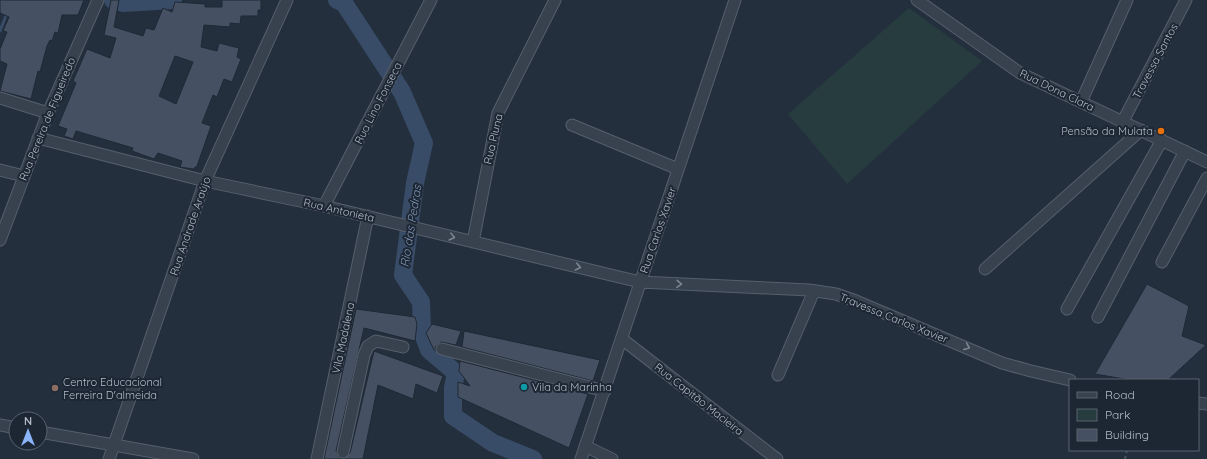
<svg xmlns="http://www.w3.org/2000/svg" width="1207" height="459" font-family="Quicksand,sans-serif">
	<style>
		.green { fill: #263c3f }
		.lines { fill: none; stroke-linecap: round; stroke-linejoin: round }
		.stream { stroke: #394c67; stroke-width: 3 }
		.river { stroke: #394c67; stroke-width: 18 }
		.building { fill: #455162; stroke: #1f2835; fill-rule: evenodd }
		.minor-casing { stroke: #565f6c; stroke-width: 13 }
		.path { stroke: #44595c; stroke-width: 2; stroke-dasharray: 3 3; stroke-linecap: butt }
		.minor { stroke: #38414e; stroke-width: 11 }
		.oneway { stroke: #7c8592 }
		.food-dot { fill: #e8710a; stroke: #1d2633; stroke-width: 1.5 }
		.culture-dot { fill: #0f9aa8; stroke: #1d2633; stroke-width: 1.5 }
		.education-dot { fill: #8d6e63; stroke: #1d2633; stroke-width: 1.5 }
		.labels { text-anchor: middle; stroke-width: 4; stroke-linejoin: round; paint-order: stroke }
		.street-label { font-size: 11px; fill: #b4bcc9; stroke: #1d2633 }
		.poi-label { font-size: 11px; fill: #b4bcc9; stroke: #1d2633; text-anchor: start }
		.water-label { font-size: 12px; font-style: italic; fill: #7c92b1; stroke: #1d2633 }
	</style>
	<rect width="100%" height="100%" fill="#242f3e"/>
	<path class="green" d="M909,8l73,53 -135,123 -59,-70z"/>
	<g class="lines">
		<path class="stream" d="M0,31l7,-18"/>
		<path class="river" d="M113,0l10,3 50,-3
			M337,0l7,3 58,89 22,51 -9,40 -12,92 18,27 1,29 7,19 27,23 -3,15v28l40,27 40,16"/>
	</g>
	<path class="building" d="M0,0h84l-6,15h-16l-4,18 -3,-1 -3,9 -2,-1 -3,6 -7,26 -2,-1 -7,28 -31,-8 7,-27 -7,-3v-12l7,-17 -4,-1 6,-14 -9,-4z
		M111,0h8l-5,27 29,9 3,-8 8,2 9,-22 9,4 3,-10 30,2v3h17v-7h39v10h-3v6h-17l-1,8 -10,-1v4l-26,-2 -3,22 16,4 2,-8 20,5 -2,9 4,2 -9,23 -8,-3 -7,18 -4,-2 -11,28 9,3 -14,40 -4,3 -13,-2 2,-6 -24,-8 -4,6 -22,-8 1,-3 -57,-17 -3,8 -9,-3 3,-7 -9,-3 18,-43 -3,-2 14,-32 23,9 6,-20 -12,-3zM175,56l18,6 -17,42 -17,-8z
		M1147,284l42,22 -7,30 24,9 -38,35h-38l-35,-6z
		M356,309l59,8 2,7 -2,17 -51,-13 -28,123 3,6 6,1 5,-5 24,-102 69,25 -6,17 -21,-9 -3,15 -35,-14 -15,74h-39z
		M432,324l29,7 -5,14 -15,-3 -6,5 1,4 -2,-1 -8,-17z
		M464,331l136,29 -7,21 -131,-34z
		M460,361l128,33 -19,54 -111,-51v-15l12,4 -11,-15z"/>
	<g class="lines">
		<g class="minor-casing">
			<path id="minor" d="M917,0l103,73 187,89
				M0,98l48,15
				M1081,102l46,-102
				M1123,121l63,-121
				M572,125l106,44
				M38,138l167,43 119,25 316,76 169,8 27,4 20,7 146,62 29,8 39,9
				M0,170l24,6
				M324,206l107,-206
				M0,240l48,-127 50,-113
				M473,242l25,-129 57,-113
				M1162,262l45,-84
				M985,269l156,-139
				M1067,309l95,-169
				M1098,317l87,-166
				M622,339l155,120
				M442,349l163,42
				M778,375l36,-84
				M1198,403l9,1
				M0,425l16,3
				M40,432l153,27
				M585,446l27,13
				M343,452l21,-97 4,-9 8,-5 27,6
				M109,459l96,-278 82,-181
				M317,459l51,-243
				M581,459l154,-459"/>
		</g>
		<path class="path" d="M1125,459l2,-9"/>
		<use href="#minor" class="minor"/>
	</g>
	<defs><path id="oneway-chevron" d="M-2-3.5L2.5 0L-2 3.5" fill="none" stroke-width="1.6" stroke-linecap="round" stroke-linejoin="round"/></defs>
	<g class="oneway">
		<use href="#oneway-chevron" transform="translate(452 237) rotate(14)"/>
		<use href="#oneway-chevron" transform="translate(578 267) rotate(13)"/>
		<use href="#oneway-chevron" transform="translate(679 284) rotate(3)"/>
		<use href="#oneway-chevron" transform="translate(967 347) rotate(23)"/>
	</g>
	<circle class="food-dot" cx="1161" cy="131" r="4"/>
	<circle class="culture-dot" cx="524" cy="387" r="4"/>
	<circle class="education-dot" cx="55" cy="388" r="4"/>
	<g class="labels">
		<g class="street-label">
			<text transform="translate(1155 61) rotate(-62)" y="4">Travessa Santos</text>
			<text transform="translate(1057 90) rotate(26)" y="4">Rua Dona Clara</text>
			<text transform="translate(378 103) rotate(-63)" y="4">Rua Lino Fonseca</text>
			<text transform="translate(47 119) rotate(-68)" y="4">Rua Pereira de Figueiredo</text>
			<text transform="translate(493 139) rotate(-77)" y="4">Rua Piuna</text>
			<text transform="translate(339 210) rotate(13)" y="4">Rua Antonieta</text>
			<text transform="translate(190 226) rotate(-71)" y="4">Rua Andrade Araújo</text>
			<text transform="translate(658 230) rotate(-71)" y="4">Rua Carlos Xavier</text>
			<text transform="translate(894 318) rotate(22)" y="4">Travessa Carlos Xavier</text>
			<text transform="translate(343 338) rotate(-78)" y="4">Vila Madalena</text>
			<text transform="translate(699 399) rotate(38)" y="4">Rua Capitão Macieira</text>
		</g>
		<g class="poi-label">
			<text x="1153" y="135" text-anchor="end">Pensão da Mulata</text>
			<text x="63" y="386">Centro Educacional<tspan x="63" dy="13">Ferreira D'almeida</tspan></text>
			<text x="532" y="391">Vila da Marinha</text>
		</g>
		<g class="water-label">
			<text transform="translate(411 226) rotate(-81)" y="4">Rio das Pedras</text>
		</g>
	</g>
	<rect x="1069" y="379" width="130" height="72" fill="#1d2633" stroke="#59626f"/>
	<rect x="1077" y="392" width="20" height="6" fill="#38414e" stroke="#59626f"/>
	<text x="1105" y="399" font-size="12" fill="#b4bcc9">Road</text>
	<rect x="1077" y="409" width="20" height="12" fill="#263c3f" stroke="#59626f"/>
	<text x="1105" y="419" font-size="12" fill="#b4bcc9">Park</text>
	<rect x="1077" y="429" width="20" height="12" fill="#455162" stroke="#59626f"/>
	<text x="1105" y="439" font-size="12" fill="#b4bcc9">Building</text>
	<g transform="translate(28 431)"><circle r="19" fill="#1d2633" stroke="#59626f"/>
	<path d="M0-3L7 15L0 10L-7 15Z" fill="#8ab4f8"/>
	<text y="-6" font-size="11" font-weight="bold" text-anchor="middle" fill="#b4bcc9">N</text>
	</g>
</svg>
